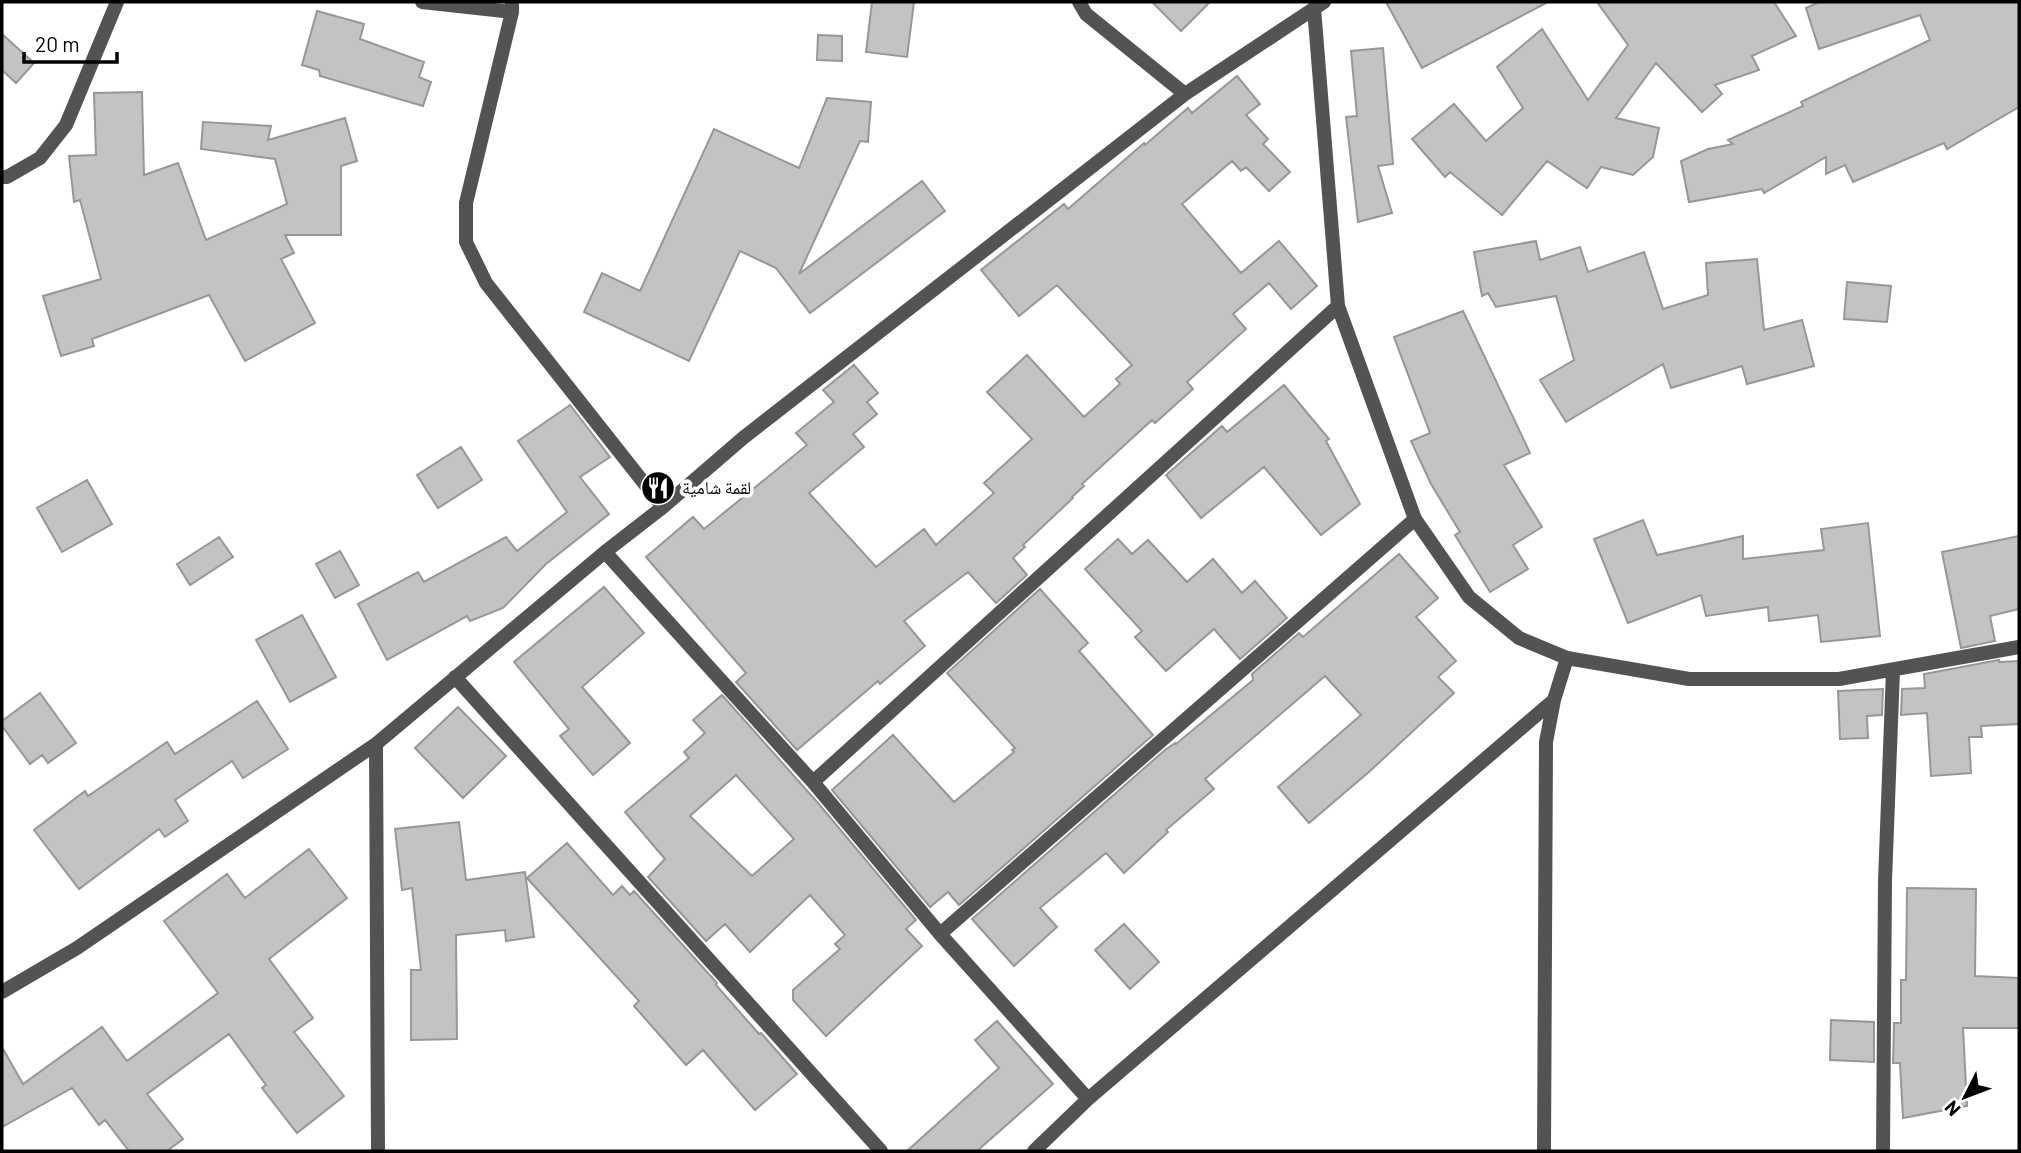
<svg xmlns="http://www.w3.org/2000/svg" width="2021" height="1153" font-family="Barlow,'Noto Naskh Arabic',sans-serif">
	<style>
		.building { fill: #c3c3c3; stroke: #979797; stroke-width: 2; fill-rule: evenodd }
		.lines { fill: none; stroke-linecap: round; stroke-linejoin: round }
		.street { stroke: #535353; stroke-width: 14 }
		.labels { text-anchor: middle; stroke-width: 7; stroke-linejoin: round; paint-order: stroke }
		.poi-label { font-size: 18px; fill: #000; stroke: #fff; text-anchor: start }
	</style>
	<rect width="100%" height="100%" fill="#fff"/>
	<path class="building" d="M872,2h42l-7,55 -41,-5z
		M1152,2h58l-29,29z
		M1386,2h162l-126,66z
		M1597,2h177l22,34 -44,20 7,14 -44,15 7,9 -20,18 -46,-49 -40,55 43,10 -6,29 -20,18 -32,-8 -14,21 -40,-27 -45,54 -52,-43 -5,5 -33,-38 42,-35 32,37 37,-33 -26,-41 45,-38 46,71 40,-55z
		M1819,2h200v105l-72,42 -3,-6 -91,39 -8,-17 -19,9v-17l-62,36 -2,-4 -73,13 -8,-41 27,-12 25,-5 -5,-4 75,-34 -2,-4 129,-62 -10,-25 -101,34 -13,-41z
		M317,11l47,13 -4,15 64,23 -5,15 12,5 -8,24 -103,-30 -1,-6 -17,-5z
		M2,34l32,29 -18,20 -14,-13z
		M818,35l24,1v25l-25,-1z
		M1383,48l10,116 -15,2 14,47 -34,9 -12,-105 11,-1 -6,-65z
		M1237,76l23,28 -14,11 22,24 -5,5 27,28 -21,19 -23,-24 -5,4 -9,-10 -50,43 59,69 38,-32 38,45 -26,23 -22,-26 -36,31 13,15 -59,53 6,7 -38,34 -3,-3 -70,64 2,2 -12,11 1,1 -50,47 2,2 -12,11 14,17 -31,28 -28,-31 -64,49 21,25 -45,38 -2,-3 -81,69 -61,-68 10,-9 -100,-116 47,-40 11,12 103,-84 -11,-12 38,-31 -11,-12 31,-25 24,28 -11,9 10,12 -24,20 11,13 -55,46 67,74 48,-38 12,16 58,-52 -10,-10 48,-44 -45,-47 40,-37 57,62 36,-33 -4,-5 16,-14 -75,-80 -38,31 -38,-46 83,-66 4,5 76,-66 1,2 43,-37 4,5z
		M142,92l2,83 34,-12 28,77 81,-36 -12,-45 -74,-10 2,-27 68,4 -3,14 77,-22 12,43 -16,5v69h-56l9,18 -13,6 34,64 -70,38 -36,-66 -117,44 2,7 -33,10 -18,-60 58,-17 -21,-79 -6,2 -5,-46 27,-1 -2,-62z
		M827,98l44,4 -3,40 -8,-1 -61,133 123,-93 23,30 -135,102 -34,-45 -36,-17 -51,110 -105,-49 18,-39 38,18 74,-162 85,39z
		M1536,241l4,19 40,-13 8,25 56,-20 19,57 45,-14 -2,-32 51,-4 7,71 38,-10 12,46 -67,18 -5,-18 -71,22 -8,-24 -97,58 -26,-42 34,-20 -18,-64 -60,11 -8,-14 -6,3 -8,-44z
		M1847,282l44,4 -4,36 -43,-3z
		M1463,311l67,142 -26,12 38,62 -29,18 15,24 -38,23 -35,-57 5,-3 -29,-48 -20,-43 19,-8 -36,-96z
		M1284,385l45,54 -3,2 34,63 -39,31 -57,-68 -63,51 -35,-43 56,-49 5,6z
		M570,405l40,52 -30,20 29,37 -63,50 -43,44 -33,13 -3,-5 -80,44 -29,-56 60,-32 6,10 82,-45 11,14 50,-39 -49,-71z
		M461,447l21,33 -44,28 -21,-33z
		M87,480l25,44 -50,28 -25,-44z
		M1643,520l14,35 86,-19v23l81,-9 -3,-21 47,-6 12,113 -59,6 -3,-27 -49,6 -1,-14 -62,9 -5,-21 -73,28 -34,-84z
		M2019,536v73l-29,7 5,25 -34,7 -19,-96z
		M219,537l14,20 -43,28 -13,-21z
		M1118,539l14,15 16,-14 39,42 26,-23 29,34 13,-12 32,37 -47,41 -26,-30 -48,42 -31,-34 7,-6 -57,-62z
		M340,551l19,34 -24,13 -19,-34z
		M1399,554l39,44 -22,19 40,44 -18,16 16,16 -84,78 -61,52 -31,-36 83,-72 -36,-39 -120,103 9,10 -48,41 2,2 -44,41 -18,-20 -66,55 17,19 -43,39 -42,-47 193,-169 10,-7 1,1 77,-64 -1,-6 47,-41 4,4z
		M604,587l40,46 -62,54 48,56 -37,32 -33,-39 9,-7 -55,-67z
		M1040,589l48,54 -9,8 74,84 -194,170 -11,-13 -18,15 -98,-117 61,-55 61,67 60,-50 -2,-2 3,-2 -68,-75z
		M302,615l34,62 -46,25 -34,-62z
		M1999,660v2l20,-1v63l-38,2 1,11h-13l2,36 -40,3 -4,-63 -26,2 1,-26 23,-1 -1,-14z
		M1883,689l-1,26 -15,1 1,22 -28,1 -2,-48z
		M40,693l36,50 -28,20 -6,-8 -12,9 -28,-38v-5z
		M722,695l96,108 98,117 -10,9 16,17 -96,90 -33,-36v-10l47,-41 -5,-5 10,-9 -35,-40 -60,57 -25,-28 -19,17 -58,-64 17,-18 -40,-47 64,-54 -5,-6 21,-19 -12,-13zM736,775l58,64 -42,37 -62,-60z
		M257,701l31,48 -45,29 -11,-17 -57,39 13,21 -23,16 -6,-8 -80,60 -45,-59 51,-39 3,5 79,-54 8,12z
		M458,707l48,49 -43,42 -48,-50z
		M459,822l7,58 59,-8 9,65 -28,4 -1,-11 -49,5 1,104 -46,1v-70h10l-9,-82 -10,2 -7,-61z
		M567,843l46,52 9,-9 8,9 4,-4 83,92 -1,2 43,49 2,-1 36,41 -42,36 -52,-60 -17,15 -52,-59 5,-5 -112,-123z
		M309,849l38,49 -78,61 44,59 -19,14 50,64 -47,37 -35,-45 4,-3 -37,-51 -82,60 36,45 -16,12h-38l-24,-31 -6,5 -27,-37 -70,39v-80l21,37 79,-57 25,34 91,-68 -54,-72 63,-47 18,24z
		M1907,888l69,1 -1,87 44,2v50h-56l4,78 -64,12 -3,-55h-7l1,-40h7v-43h5z
		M1124,924l35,38 -29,27 -35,-39z
		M1831,1020l43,2v40l-44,-2z
		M997,1021l56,63 -76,67h-70l92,-83 -24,-28z"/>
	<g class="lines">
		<path class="street" d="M422,2l90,10
			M512,2v10l-46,191v39l20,41 177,224
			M1079,2l7,12 99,80
			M1314,8l24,298 77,213 54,78 50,41 48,20 122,21h150l180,-32
			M2,177h5l33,-19 26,-33 51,-123
			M605,552l208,230 525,-476
			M455,677l426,474
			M376,744l2,407
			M813,782l127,152 148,165
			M940,934l475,-415
			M2,992l75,-44 299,-204 229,-192 58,-45 80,-69 442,-344 139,-92
			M1034,1151l54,-52 466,-399
			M1544,1151l2,-409 8,-42 13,-42
			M1883,1151l2,-270 8,-211"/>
	</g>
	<defs>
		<g id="restaurant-disc" transform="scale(1.75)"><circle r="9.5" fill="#000" stroke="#fff"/><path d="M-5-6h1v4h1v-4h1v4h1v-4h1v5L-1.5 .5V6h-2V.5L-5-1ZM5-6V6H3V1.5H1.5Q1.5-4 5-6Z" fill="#fff"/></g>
	</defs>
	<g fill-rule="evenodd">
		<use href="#restaurant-disc" x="658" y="488"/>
	</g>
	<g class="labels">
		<g class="poi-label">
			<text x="682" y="494">لقمة شامية</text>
		</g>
	</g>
	<rect width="2021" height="1153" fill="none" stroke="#000000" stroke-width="7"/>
	<g transform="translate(1965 1097) rotate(228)" stroke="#ffffff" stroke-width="5" paint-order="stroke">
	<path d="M0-5L12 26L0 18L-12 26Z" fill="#000000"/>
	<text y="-10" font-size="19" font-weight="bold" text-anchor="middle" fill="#000000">N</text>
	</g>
	<path d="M24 52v10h93v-10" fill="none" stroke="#000000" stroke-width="3.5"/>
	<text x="35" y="52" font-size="21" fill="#000000" stroke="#ffffff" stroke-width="5" paint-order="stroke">20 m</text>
</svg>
